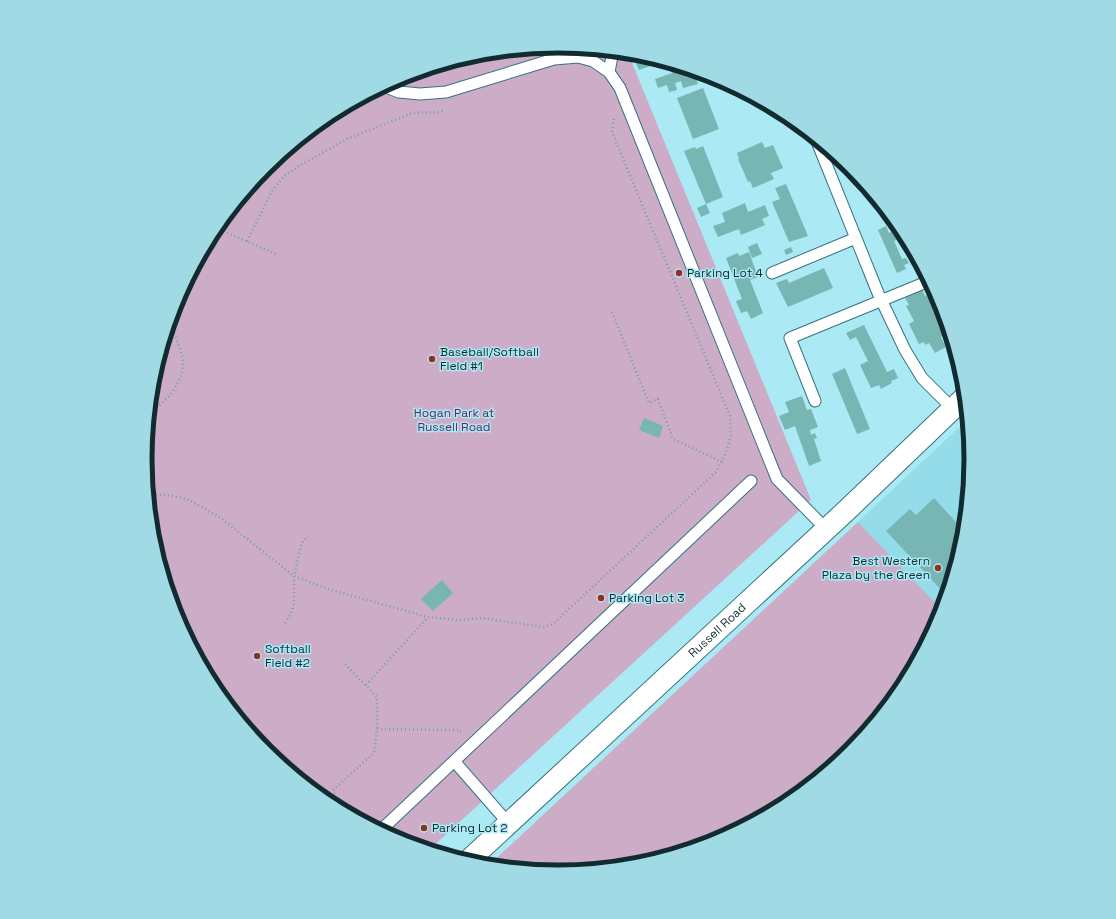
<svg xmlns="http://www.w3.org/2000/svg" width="1116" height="919" font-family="'Space Grotesk',sans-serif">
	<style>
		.built { fill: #95dcea }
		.green { fill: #ccacc7 }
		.building { fill: #77b6b3 }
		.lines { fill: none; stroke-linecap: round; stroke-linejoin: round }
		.service-casing { stroke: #36727e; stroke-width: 13 }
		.minor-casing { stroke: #36727e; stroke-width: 23 }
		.path { stroke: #71a0aa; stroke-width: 2.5; stroke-dasharray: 1 3; stroke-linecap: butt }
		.service { stroke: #fff; stroke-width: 11 }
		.minor { stroke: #fff; stroke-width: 21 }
		.poi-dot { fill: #972d1d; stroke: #abe9f5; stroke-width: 1.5 }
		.labels { text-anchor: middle; stroke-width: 3; stroke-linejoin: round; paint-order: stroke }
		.poi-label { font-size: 12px; fill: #122b30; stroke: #abe9f5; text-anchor: start }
		.park-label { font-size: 12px; fill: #62265c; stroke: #abe9f5 }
		.street-label { font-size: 12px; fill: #122b30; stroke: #abe9f5 }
		.rim { fill: none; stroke: #122b30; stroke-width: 5 }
	</style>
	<rect width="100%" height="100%" fill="#abe9f5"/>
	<path class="built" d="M968,419l3,41 -7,80 -23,76 -83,-94z"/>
	<path class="green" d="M558,46l70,7 183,447 -382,350 -29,-9 -72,-38 -63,-51 -51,-63 -38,-71 -24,-78 -7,-81 7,-80 24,-78 38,-71 52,-63 62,-51 72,-39 78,-23z
		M858,522l84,88 -2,8 -38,71 -52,63 -62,51 -72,39 -78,23 -80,8 -70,-7z"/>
	<path class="building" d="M631,53l15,3 4,10 -11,4z
		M674,65l3,1 1,5 8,-3 16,5 -7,2 3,9 -15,4 -2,-7 -6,2 2,7 -8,2 -2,-7 -9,3 -3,-9 17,-6 -2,-7z
		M703,88l16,41 -26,10 -16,-41z
		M762,142l3,6 8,-3 10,23 -12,5 3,6 -21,9 -3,-7 -2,1 -10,-23h1l-2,-6z
		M703,146l20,51 -17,7 -22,-53 11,-4 1,2z
		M786,184l22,52 -19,6 -17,-40 8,-3 -5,-11z
		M745,203l3,9 17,-7 4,11 -7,3 3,6 -24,10 -2,-6 -21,8 -5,-11 12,-4 -3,-9z
		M706,204l4,9 -9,4 -4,-9z
		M886,226l3,7 6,-3 4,9 -5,2 8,18 4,-1 3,5 -5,2 2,4 -9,4 -19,-43z
		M904,234l3,6 -3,2 -3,-6z
		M757,243l5,11 -10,4 -4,-11z
		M791,247l2,5 -7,3 -2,-5z
		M749,252l9,25 -8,3 13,33 -12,6 -4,-8 -6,2 -5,-12 6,-2 -16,-41 12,-5 1,3z
		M824,268l9,20 -45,19 -12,-24 11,-4 2,4z
		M922,289l3,7 4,-2 20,38 -8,5 5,10 -11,6 -6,-10 -4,2 -1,-3 -5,2 -10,-20 5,-3 -8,-15 3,-1 -4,-7z
		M864,325l23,47 7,-3 4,9 -7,3 1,2 -11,6 -2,-4 -8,3 -11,-23 8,-4 -12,-24 -6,3 -4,-7z
		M845,368l25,61 -13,5 -25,-60z
		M802,396l5,14 4,-1 7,18 -8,3 1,5 4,-2 2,5 -3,1 7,22 -12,5 -14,-40 -10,4 -6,-14 10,-4 -4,-10z
		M644,418l19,8 -4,12 -20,-8z
		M934,498l30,33v9l-17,56 -61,-65 24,-22 6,6z
		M442,580l11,13 -20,18 -12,-12z"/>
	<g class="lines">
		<g class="service-casing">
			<path id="service" d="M609,72l4,-21
				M383,86l16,6 21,2 26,-2 108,-33 24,-2 15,4 16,11 11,16 157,391 49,50
				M816,139l62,154 27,57 17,28 31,31
				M772,273l84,-35
				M815,401l-25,-63 139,-57
				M454,761l55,63
				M380,831l371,-350"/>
		</g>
		<g class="minor-casing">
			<g id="minor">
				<path id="s1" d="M467,862l380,-352 118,-113"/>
			</g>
		</g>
		<path class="path" d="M216,228l60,26
			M247,241l25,-50 11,-14 16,-11 48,-27 66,-26 25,-1 7,-2
			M612,312l37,91 9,-4 15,40 49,23
			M149,411c20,-8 38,-34 33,-56 -3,-11 -8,-22 -12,-32
			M148,494l18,1 21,4 31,17 76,60 34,13 100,28 30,3 24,-2 62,9 9,-3 163,-152 9,-17 6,-19 -1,-20 -118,-284 2,-15
			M285,623l6,-9 3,-11v-27l6,-27 2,-6 6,-7
			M366,685l62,-68
			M377,729l83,1 1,2
			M339,809l-6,-19 41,-37 3,-24v-32l-32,-33"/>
		<use href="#service" class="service"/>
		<use href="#minor" class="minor"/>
	</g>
	<g class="poi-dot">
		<circle cx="679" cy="273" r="4"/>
		<circle cx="432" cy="359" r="4"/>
		<circle cx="938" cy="568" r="4"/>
		<circle cx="601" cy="598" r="4"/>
		<circle cx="257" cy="656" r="4"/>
		<circle cx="424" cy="828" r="4"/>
	</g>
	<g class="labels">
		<g class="poi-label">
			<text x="687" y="277">Parking Lot 4</text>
			<text x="440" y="356">Baseball/Softball<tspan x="440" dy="14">Field #1</tspan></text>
			<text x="930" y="565" text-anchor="end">Best Western<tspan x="930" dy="14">Plaza by the Green</tspan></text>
			<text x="609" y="602">Parking Lot 3</text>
			<text x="265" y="653">Softball<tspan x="265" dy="14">Field #2</tspan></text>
			<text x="432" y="832">Parking Lot 2</text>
		</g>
		<g class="park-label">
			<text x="454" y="417">Hogan Park at<tspan x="454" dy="14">Russell Road</tspan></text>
		</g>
		<g class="street-label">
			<text dy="4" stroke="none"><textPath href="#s1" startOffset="341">Russell Road</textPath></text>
		</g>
	</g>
	<path d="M0 0H1116V919H0ZM152 459a406 406 0 1 1 812 0a406 406 0 1 1-812 0Z" fill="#9fdae5" fill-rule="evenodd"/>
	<path class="rim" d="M152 459a406 406 0 1 1 812 0a406 406 0 1 1-812 0Z"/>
</svg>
